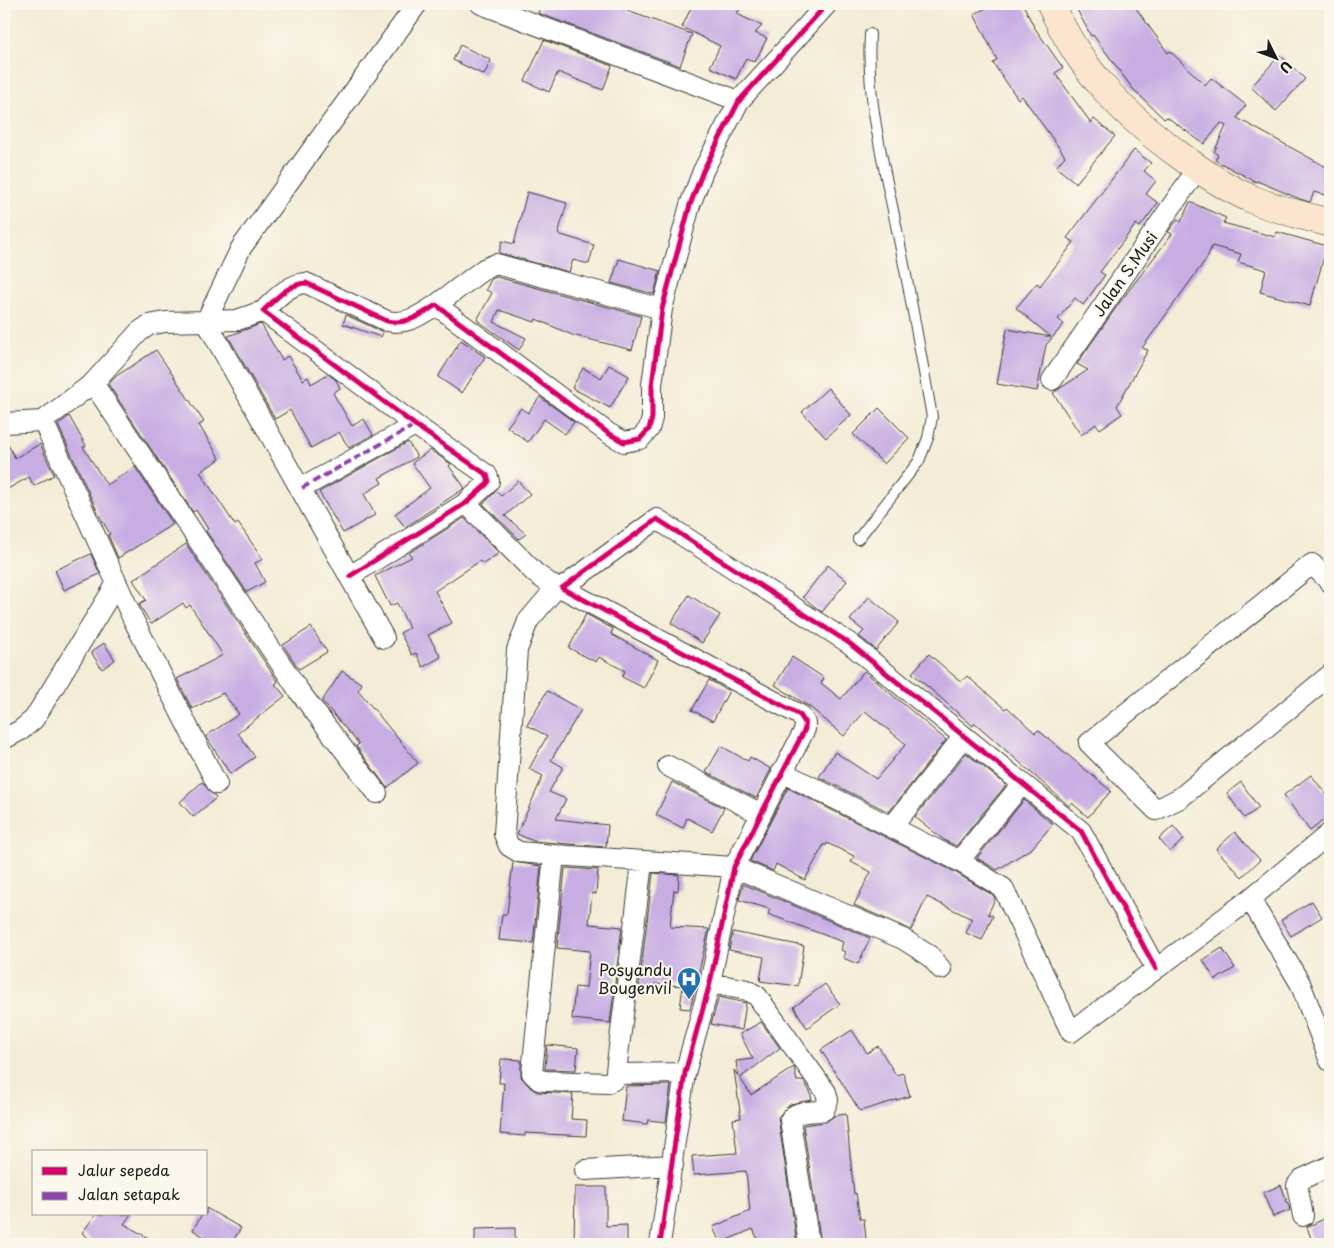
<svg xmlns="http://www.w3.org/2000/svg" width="1334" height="1248" font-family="'Playpen Sans',sans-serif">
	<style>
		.building { fill: #c8ade3 }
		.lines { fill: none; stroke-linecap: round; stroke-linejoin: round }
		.lane-casing { stroke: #3c3b38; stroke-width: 12 }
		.street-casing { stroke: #3c3b38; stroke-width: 22 }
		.secondary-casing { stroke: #3c3b38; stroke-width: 29 }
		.lane { stroke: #fff; stroke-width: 10 }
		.street { stroke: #fff; stroke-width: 20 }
		.secondary { stroke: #fbe5cf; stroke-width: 28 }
		.quiet { stroke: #8e44ad; stroke-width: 4; stroke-dasharray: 8 4; stroke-linecap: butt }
		.cycleway-casing { stroke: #fbf7ec; stroke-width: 8 }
		.cycleway { stroke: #d6006c; stroke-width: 5 }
		.labels { text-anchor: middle; stroke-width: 4; stroke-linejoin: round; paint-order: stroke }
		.street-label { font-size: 16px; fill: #1c1c1c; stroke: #fbf7ec }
		.poi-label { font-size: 16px; fill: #1c1c1c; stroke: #fbf7ec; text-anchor: end }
	</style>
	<rect width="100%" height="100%" fill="#fbf7ec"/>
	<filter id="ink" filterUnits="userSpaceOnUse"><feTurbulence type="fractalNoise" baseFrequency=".02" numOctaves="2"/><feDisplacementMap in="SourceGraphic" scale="10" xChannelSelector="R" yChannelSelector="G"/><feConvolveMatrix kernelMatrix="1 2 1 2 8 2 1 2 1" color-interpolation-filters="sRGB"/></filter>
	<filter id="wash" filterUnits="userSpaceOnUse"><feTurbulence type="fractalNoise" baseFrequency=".0096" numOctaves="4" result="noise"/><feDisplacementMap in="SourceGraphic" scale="20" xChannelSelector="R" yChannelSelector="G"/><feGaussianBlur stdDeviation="1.12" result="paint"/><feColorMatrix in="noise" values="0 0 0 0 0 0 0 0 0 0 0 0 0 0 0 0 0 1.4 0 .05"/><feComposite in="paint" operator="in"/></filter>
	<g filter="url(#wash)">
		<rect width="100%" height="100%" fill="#f3ecd6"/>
		<g id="blocks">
			<path class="building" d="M542,4h66l84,30 -12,32 -142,-53z
				M693,4h49l-5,10 25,12 -7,7 12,5 -12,24 -9,-4 -10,21 -26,-12 10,-21 -38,-19z
				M995,4h28l11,23 29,41 -8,5 36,50 3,-4 21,17 -39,47 -20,-16 9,-11 -43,-60 -4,3 -25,-36 4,-3 -23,-46z
				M1074,4h59l35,49 2,-2 35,34 6,-7 35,27 -9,13 93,51v27l-16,-4 -4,10 -10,-3 -43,-18 -1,1 -41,-22 3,-5 -4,-3 12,-26 -5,-3 -17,21 -37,-27 -3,2 -31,-30 -40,-54 -2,1z
				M544,40l68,26 -9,24 -45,-18 -9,20 -24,-11z
				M460,45l31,15 -7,15 -31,-15z
				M1280,55l25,24 -29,32 -25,-24z
				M1134,150l17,13 -7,8 12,10 -10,13 12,9 -18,24 -4,-3 -36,48 5,3 -22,30 -8,-7 -17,21 6,5 -18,21 -9,46 -40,-7 10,-55 44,8 -35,-29 21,-25 3,3 34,-44 -7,-4z
				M527,192l40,11 -9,31 36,11 -5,19 -16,-4 -4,12 -70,-19 3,-12 12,3z
				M1190,202l36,16 -3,5 52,14 2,-5 50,14 -17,60 -50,-14 6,-22 -28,-8 3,-8 -29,-8 -5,12 -65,90 6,2 -31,56 5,8 -22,15 -4,-5 -15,11 -28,-42 35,-23 -11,-6 43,-62 52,-68 -4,-2 10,-13 3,3z
				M619,259l41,12 -6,23 -43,-11z
				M497,277l144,39 -9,34 -60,-15 -36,-16 -1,3 -36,-12 -5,12 32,16 -7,12 -42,-30 15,-27 -6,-3 5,-11z
				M346,315l37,17 -2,5 -38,-13z
				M261,324l21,36 6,-4 15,24 5,-3 3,7 17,-10 8,6 4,8 -7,5 19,33 12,-7 9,16 -24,13 -10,-16 -28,16 -21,-38 -15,9 -47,-83z
				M461,340l24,17 -23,36 -24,-16z
				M156,350l48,72 -5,3 21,34 -20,13 35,53 3,-2 25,36 -8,4 10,19 -18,10 -41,-61 2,-2 -12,-19 -3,2 -85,-128 10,-9z
				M609,365l20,11 -19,32 -38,-20 11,-20 18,10z
				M828,388l23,27 -25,23 -24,-26z
				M540,397l34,25 -9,12 -21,-15 -16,23 -21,-15 14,-19 7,5z
				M879,408l30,30 -25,26 -31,-30z
				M69,416l17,30 -3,1 24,38 28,-18 38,57 -55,34 -10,-23 2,-1 -11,-19 -41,-90z
				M4,437l11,21 25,-14 14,31 -20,11 -5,-9 -25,14z
				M408,442l9,15 -38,21 3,5 -18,11 11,21 -32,18 -24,-41z
				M430,450l21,14 -2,2 16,22 -60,39 -10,-13 35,-26 -18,-25z
				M518,481l12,13 -25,22 21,18 -7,5 -36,-35 13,-13 5,5z
				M464,518l35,35 -16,11 -3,-3 -45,30 17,32 -24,12 13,22 -18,10 -7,-14 -4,2 -12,-22 9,-5 -12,-25 -7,3 -15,-30 37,-19 -3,-4z
				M186,544l92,138 -3,2 10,12 -47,37 17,24 -25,17 -24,-38 33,-22 -16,-21 -31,16 -15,-30 46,-24 -33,-50 -4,3 -3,-5 -32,21 -12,-20 7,-4 -13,-20z
				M91,554l9,20 -36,16 -9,-20z
				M828,565l19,16 -25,31 -19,-15z
				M689,595l31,20 -18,28 -31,-20z
				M869,597l30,25 -23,28 -17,-14 5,-5 -14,-11z
				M586,614l27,15 -2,5 47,26 -14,28 -22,-11 3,-6 -26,-14 -3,5 -27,-14z
				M311,627l16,25 -28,17 -16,-24z
				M104,643l11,17 -13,9 -11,-17z
				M929,654l32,28 6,-6 38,33 2,-2 28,26 3,-3 73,61 -23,26 -16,-14 -3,3 -94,-83 -2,3 -61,-53z
				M792,657l32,21 -3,5 20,16 23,-28 82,69 -57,72 -70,-35 16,-25 41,27 30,-35 -41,-33 -21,25 -34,-29 -35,-22z
				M342,671l20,13 -4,6 60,73 -31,25 -31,-42 3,-2 -37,-43z
				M709,680l20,11 -16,30 -21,-11z
				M547,691l34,19 -30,50 12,7 -14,25 17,7 -10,20 52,6 -2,22 -73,-6 -16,-7 26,-58 -14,-7 18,-33 -20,-11z
				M721,746l27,15 2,-4 21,12 -15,29 -50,-26z
				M966,753l40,32 -50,61 -12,-6 -29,-23z
				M1311,775l19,24v16l-20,16 -26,-36z
				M202,782l14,16 -23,19 -13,-15z
				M672,782l52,26 -12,23 -25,-13 -4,10 -27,-13z
				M1241,782l18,26 -15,10 -17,-25z
				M788,788l165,83 41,25 1,3 -7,15 5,2 -11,24 -16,-7 6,-14 -45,-22 -16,33 -57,-25 17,-33 -20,-10 3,-6 -27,-13 -1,3 -2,-2 -19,36 -29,-16 -3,7 -23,-10z
				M1024,800l29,24 -21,24 -35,22 -20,-12z
				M1173,826l11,13 -14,13 -11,-13z
				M1235,832l25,28 -18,17 -26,-28z
				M513,862l28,4 -8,77 -34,-3 3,-26h5z
				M565,868l33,2 -2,24 -4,-1 -3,31 33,3 -12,96 -38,-4 3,-32 11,1 4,-37 -33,-3z
				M653,873l26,2 -1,16 -4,-1 -4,37 39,2 -19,80 -10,-1 3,-22 -28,-2v4l-16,-2z
				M743,884l127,54 -12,26 -15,-6 2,-6 -4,-2 2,-8 -75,-28 2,-5 -31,-9z
				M1312,901l10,16 -31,19 -10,-16z
				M733,932l71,14 -6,40 -38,-5 4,-24 -35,-7z
				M1222,948l13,20 -20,12 -12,-20z
				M825,984l15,20 -33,24 -13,-21z
				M719,997l27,6 -4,27 -31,-6z
				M761,1022l19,26 -40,30 11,17 43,-28 3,14h6l7,10 2,9 -22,4 -12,13 19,127h-37l-7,-15 -33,14 -7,-16 37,-16 -4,-40 -52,4 -2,-19 45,-3 -4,-34 8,-1 -7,-48 4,6 -2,-15 17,-2 -13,-25z
				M852,1030l15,23 11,-7 18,29 7,-2 7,23 -50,15 -39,-61z
				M547,1045l31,3 -2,22 -31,-1z
				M501,1059l20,1v17l10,11 6,4 36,2 -2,25 16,1 -1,16 -61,-3v3l-25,-2 4,-51h-5z
				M671,1085l-5,37 -18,-2 -1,4 -25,-3 4,-35z
				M846,1114l8,80 2,-1 4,26h4l2,20 -8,2v3h-37l-18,-119 23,-3 8,-6z
				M1281,1185l9,25 -17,7 -10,-24z
				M575,1187h31v39l21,-1v19h-53z
				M206,1208l35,20 -10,16h-15l-23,-14 9,-16h4z
				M96,1214h35l-7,10 35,20h-63l-14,-11z
				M1330,1216v28h-17l-6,-17z
				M515,1228v16h-40v-15z"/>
		</g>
	</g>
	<g filter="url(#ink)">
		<use href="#blocks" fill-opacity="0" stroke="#3c3b38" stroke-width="1"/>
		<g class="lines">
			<g class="lane-casing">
				<path id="lane" d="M858,539l61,-78 9,-23 4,-21c-11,-62 -22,-125 -35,-187 -13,-66 -31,-129 -27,-196"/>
			</g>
			<g class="street-casing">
				<path id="street" d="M481,4l258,97
					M436,305l48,-36 12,-5 166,45
					M263,311l-26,9 -31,1 178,317
					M1052,380l146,-212
					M93,383l206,308 78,102
					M43,421l90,198 84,165
					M4,423l39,-2 50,-38 46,-51 10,-7 16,-3 41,-1 35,-73 176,-244
					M302,488l113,-63
					M466,503l69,70 21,15
					M350,576l116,-73 20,-18 3,-4 -2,-6 -72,-50 -152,-114c13,-12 25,-27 43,-28l81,38c20,4 32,-5 49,-16l172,128 16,9 16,-3 9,-10 3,-11v-33l10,-76 28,-104 13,-34 36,-70 88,-97
					M1330,582l-18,-18 -223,179 67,67 24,-12 150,-123
					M562,588h-6l-28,33 -11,29 -13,184 5,12 10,6 35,3 180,12 169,72 27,17 11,13
					M4,739l17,-9 13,-11 83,-136
					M668,766l93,48
					M782,772l177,89 63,-77
					M892,827l72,-91
					M554,855l-22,218 7,7 7,1 62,2 7,-4 27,-216
					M959,861l44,27 68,144 179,-133 80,-66
					M1250,899l50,84 30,78
					M710,983l37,7 10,6 69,96 2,8 -4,10c-11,3 -28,-1 -34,10l19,124
					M616,1074l69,-1
					M585,1170l88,-5
					M1303,1216l-6,-31 5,-6 28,-13
					M660,1244l25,-171 25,-90 24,-116 71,-138v-6l-5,-8 -238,-127 95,-69 192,124 232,188 75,138"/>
			</g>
			<g class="secondary-casing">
				<path id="secondary" d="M1051,4c28,66 74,112 131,153 23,17 46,32 72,43 25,10 50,16 76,23"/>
			</g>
			<use href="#lane" class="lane"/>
			<use href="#street" class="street"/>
			<use href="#secondary" class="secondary"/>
			<path class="quiet" d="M302,488l113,-63"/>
			<g class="cycleway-casing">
				<path id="cycleway" d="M350,576l116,-73 20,-18 3,-4 -2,-6 -72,-50 -152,-114c13,-12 25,-27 43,-28l81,38c20,4 32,-5 49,-16l172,128 16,9 16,-3 9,-10 3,-11v-33l10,-76 28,-104 13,-34 36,-70 88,-97
					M660,1244l25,-171 25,-90 24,-116 71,-138v-6l-5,-8 -238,-127 95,-69 192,124 232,188 75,138"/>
			</g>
			<use href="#cycleway" class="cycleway"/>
		</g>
	</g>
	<defs>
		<g id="hospital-pin" transform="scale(1.25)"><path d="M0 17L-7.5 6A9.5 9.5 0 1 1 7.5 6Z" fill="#1f6fb2" stroke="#fbf7ec"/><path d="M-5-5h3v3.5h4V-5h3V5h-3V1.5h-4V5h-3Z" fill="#fff"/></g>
	</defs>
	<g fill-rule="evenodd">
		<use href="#hospital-pin" x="689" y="979"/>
	</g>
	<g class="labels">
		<g class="street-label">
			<text transform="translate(1125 274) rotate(-55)" y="6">Jalan S.Musi</text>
		</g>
		<g class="poi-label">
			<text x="672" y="976">Posyandu<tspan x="672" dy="18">Bougenvil</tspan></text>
		</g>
	</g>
	<rect width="1334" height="1248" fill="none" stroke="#fbf7ec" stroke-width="20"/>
	<rect x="32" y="1150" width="175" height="65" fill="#fbf7ec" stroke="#a29f99"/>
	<rect x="42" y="1167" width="25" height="8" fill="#d6006c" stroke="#a29f99"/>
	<text x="78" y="1176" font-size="15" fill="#1c1c1c">Jalur sepeda</text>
	<rect x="42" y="1192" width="25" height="8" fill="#8e44ad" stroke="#a29f99"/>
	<text x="78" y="1200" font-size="15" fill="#1c1c1c">Jalan setapak</text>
	<g transform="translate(1276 58) rotate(132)" stroke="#fbf7ec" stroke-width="4" paint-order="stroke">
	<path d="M0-4L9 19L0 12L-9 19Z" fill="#1c1c1c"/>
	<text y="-8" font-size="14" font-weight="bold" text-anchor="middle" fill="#1c1c1c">U</text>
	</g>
</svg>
